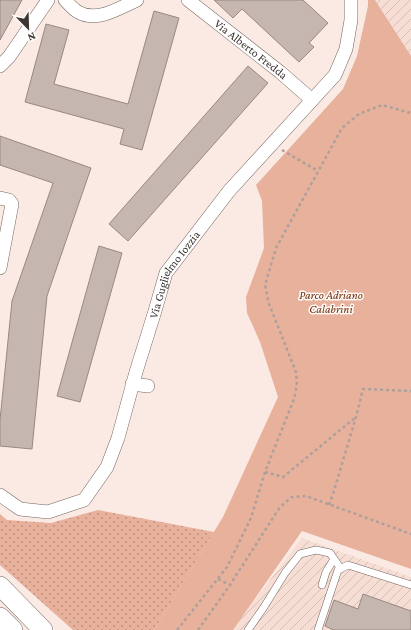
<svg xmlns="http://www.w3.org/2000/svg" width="411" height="630" font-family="'Crimson Pro',serif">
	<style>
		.industrial { fill: url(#industrial-furrows) }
		.grass { fill: url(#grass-dots) }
		.green { fill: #e8b19c }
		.building { fill: #c6b6b0; stroke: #978883 }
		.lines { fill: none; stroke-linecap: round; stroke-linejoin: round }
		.service-casing { stroke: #73655f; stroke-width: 8 }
		.minor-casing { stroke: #73655f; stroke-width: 14 }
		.secondary-casing { stroke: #73655f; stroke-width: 20 }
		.path { stroke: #ada09b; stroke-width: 2.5; stroke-dasharray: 3 3; stroke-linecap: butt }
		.service { stroke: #fff; stroke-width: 7 }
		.minor { stroke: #fff; stroke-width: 13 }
		.secondary { stroke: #fff; stroke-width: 19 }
		.labels { text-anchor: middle; stroke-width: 3; stroke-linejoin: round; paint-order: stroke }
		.street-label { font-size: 12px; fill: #3c3533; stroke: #fefbf9 }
		.park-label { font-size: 12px; font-style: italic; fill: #732904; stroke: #fefbf9 }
	</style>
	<defs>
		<pattern id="industrial-furrows" width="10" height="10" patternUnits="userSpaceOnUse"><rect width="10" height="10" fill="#f7ded5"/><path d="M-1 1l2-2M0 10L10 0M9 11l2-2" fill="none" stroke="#d5bfb7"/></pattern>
		<pattern id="grass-dots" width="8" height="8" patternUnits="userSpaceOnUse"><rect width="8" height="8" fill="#e8b19c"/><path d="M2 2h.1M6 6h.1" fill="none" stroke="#bd9180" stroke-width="1.8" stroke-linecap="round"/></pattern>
	</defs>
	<rect width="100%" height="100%" fill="#fbeae4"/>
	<path class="industrial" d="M375,0h36v56z
		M302,538l109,39v53h-179z"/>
	<path class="grass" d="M98,510l116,22 -60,98h-81l-73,-65v-51l7,6 44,3z"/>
	<path class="green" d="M368,0h7l36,56v513l-109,-38 -69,99h-79l69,-113 55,-120 -18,-55 -13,-29 -1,-16 18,-49 -2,-47 -6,-16 87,-96 14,-33 11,-50z"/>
	<path class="building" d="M0,0h22l-22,40z
		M214,0h89l25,23 -19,20 5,4 -15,15 -57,-53 -9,9z
		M154,11l25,7 -37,132 -22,-6 4,-15 -99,-27 21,-78 23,6 -15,54 74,20z
		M248,66l20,17 -140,158 -19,-17z
		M0,136l91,32 -44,128 -15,153 -32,-3v-26l12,-119 41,-118 -53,-18z
		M99,246l23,7 -42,149 -23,-6z
		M363,594l48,17v19h-77l-9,-4 9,-26 24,9z"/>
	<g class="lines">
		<g class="service-casing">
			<path id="service" d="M322,585l4,-13 8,-13
				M248,630l16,-23 21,-34 15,-19 16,-4 14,3 11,16
				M318,630l20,-60 10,-5 63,20"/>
		</g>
		<g class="minor-casing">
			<g id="minor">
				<path d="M65,0c4,4 8,9 13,12 19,11 41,-4 59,-12"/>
				<path id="s1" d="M188,0l92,72 32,28"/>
				<path d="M0,66l9,-9 39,-57"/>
				<path d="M0,198l9,2 3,4 -12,64"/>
				<path d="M132,384l16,2"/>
				<path id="s2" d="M0,495l20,14 28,3 36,-12 23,-33 11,-29 18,-66 19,-61 11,-38 63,-82 106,-116 11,-26 5,-29v-20"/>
			</g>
		</g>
		<g class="secondary-casing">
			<path id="secondary" d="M0,586l43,44
				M0,617l13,13"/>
		</g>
		<path class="path" d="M282,150l36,21
			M265,472l18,5 73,-60
			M329,505l4,-11 23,-77 7,-28 48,2
			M218,579l12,6
			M177,630l50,-63 24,-49 14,-46 29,-73 3,-14 -1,-13 -27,-68 -4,-19 11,-37 66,-120 17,-14 23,-9 29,8
			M198,630l32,-45 50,-78 12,-10 14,-1 105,38"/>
		<use href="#service" class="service"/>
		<use href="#minor" class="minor"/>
		<use href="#secondary" class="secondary"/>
	</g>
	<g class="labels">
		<g class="street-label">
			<text dy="4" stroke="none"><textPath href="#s1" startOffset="80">Via Alberto Fredda</textPath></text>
			<text dy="4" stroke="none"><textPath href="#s2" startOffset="336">Via Guglielmo Iozzia</textPath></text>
		</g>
		<g class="park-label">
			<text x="331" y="299">Parco Adriano<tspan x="331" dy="14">Calabrini</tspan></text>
		</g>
	</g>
	<g transform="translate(28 28) rotate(157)" stroke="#fefbf9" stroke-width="3" paint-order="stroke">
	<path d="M0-3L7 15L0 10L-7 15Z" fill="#3c3533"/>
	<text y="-6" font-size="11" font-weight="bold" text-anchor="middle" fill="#3c3533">N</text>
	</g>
</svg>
